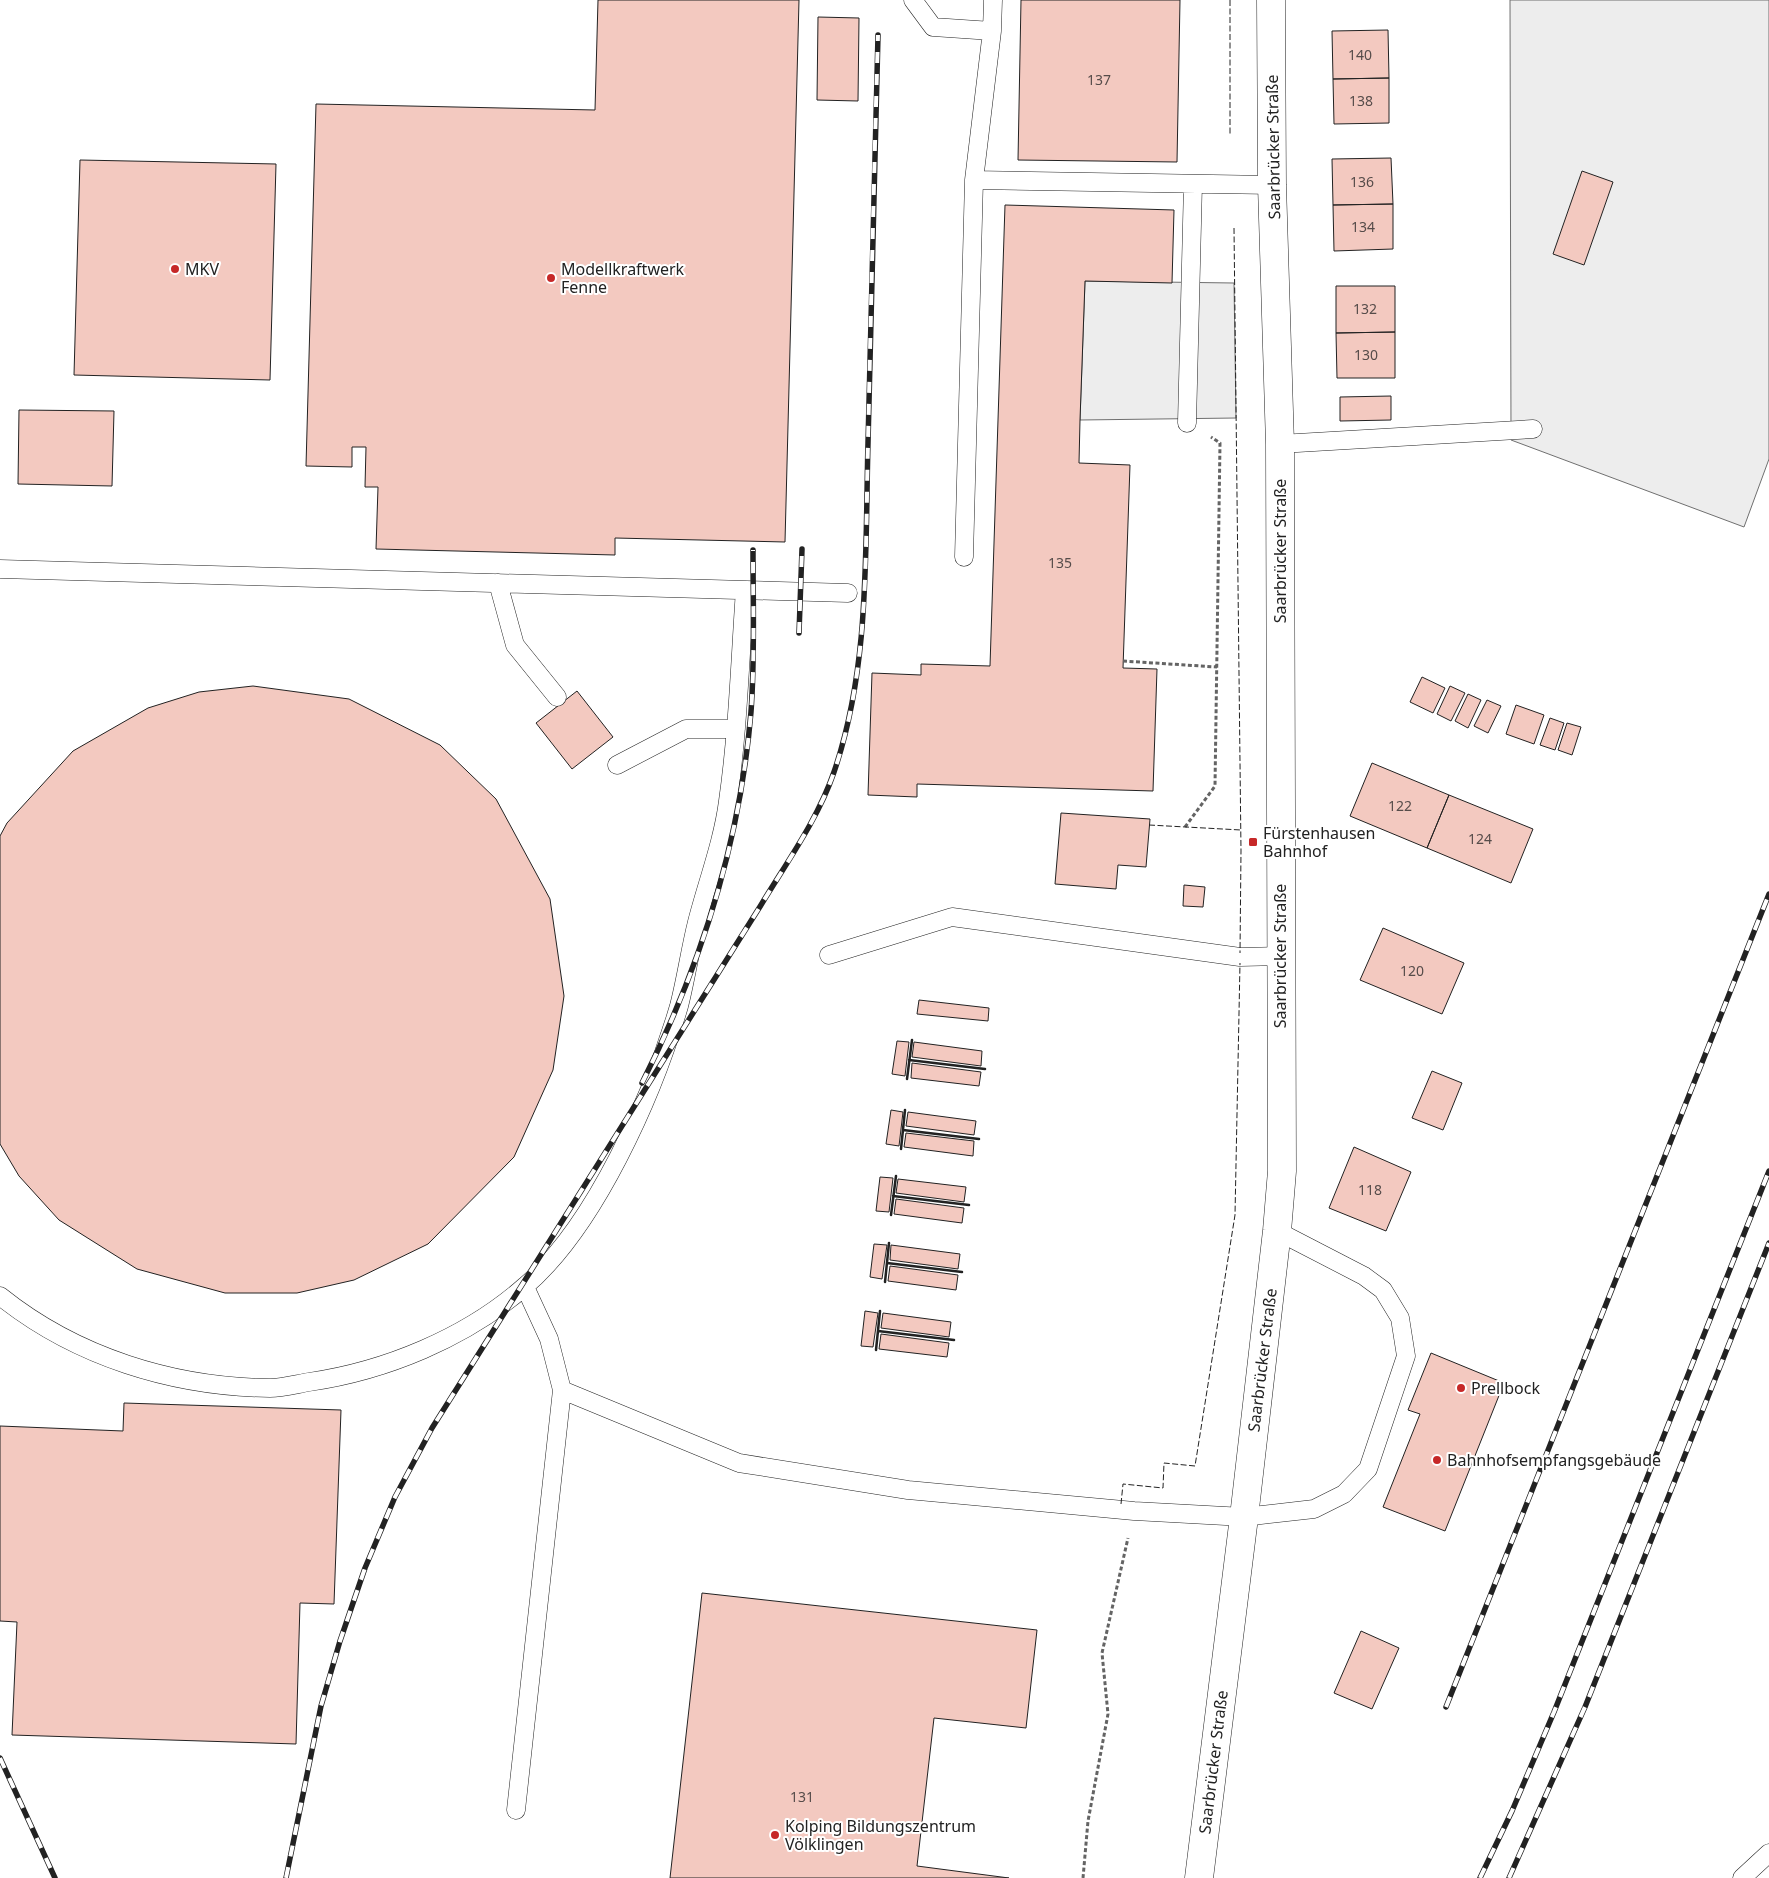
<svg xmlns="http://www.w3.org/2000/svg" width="1769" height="1878" font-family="'Noto Sans',sans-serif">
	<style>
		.parking { fill: #ededed; stroke: #6f6f6f }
		.building { fill: #f3c9c0; stroke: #222 }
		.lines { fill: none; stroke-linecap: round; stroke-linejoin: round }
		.service-casing { stroke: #222; stroke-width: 19 }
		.tertiary-casing { stroke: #222; stroke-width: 29 }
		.path { stroke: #646464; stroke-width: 3; stroke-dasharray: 4 2.5; stroke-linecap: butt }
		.service { stroke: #fff; stroke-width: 18 }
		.tertiary { stroke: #fff; stroke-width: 28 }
		.rail-casing { stroke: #222; stroke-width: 5.5 }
		.rail { stroke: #fff; stroke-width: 4; stroke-dasharray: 11; stroke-linecap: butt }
		.fence { stroke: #222; stroke-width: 1; stroke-dasharray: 6 2.5; stroke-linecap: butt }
		.wall { stroke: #222; stroke-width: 2.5 }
		.poi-dot { fill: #c62828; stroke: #fff; stroke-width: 2 }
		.labels { text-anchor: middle; stroke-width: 4; stroke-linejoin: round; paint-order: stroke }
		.number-label { font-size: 14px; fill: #564c4a }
		.street-label { font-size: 16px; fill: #222; stroke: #fff }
		.poi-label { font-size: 16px; fill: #222; stroke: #fff; text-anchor: start }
	</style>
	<rect width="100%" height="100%" fill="#fff"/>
	<path class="parking" d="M1510,0h259v459l-25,68 -233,-87z
		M1085,281l149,2 2,135 -156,2z"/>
	<path class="building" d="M598,0h201l-14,542 -170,-4v17l-239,-6 2,-62h-13l1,-40h-14v20l-46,-1 10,-362 279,6z
		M1021,0h159l-3,162 -159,-2z
		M818,17l41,1 -1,83 -41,-1z
		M1388,30l1,48 -56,1 -1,-48z
		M1389,78v45l-55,1 -1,-45z
		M1391,158l2,46 -60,1 -1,-46z
		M80,160l196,4 -6,216 -196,-5z
		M1582,171l31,11 -29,83 -31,-11z
		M1393,204v45l-59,2 -1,-46z
		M1005,205l169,5 -2,73 -87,-2 -5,139 -1,43 51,2 -7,203 34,1 -4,122 -236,-7v13l-49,-2 4,-122 49,2v-11l69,2z
		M1336,286h59v46l-59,1z
		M1395,332v46h-58l-1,-45z
		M1391,396v24l-51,1v-24z
		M19,410l95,1 -2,75 -94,-2z
		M1422,677l23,11 -12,25 -23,-11z
		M253,686l96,13 91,46 56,54 54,100 14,97 -11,74 -39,87 -86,87 -74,36 -57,13h-72l-88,-24 -78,-49 -40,-44 -19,-32v-308l7,-13 66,-72 75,-43 51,-16z
		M1450,686l15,7 -14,28 -14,-7z
		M577,691l36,46 -41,32 -36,-46z
		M1468,694l13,6 -13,28 -13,-7z
		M1487,700l14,6 -13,27 -14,-7z
		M1516,705l28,10 -10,29 -28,-10z
		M1550,718l14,5 -9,27 -15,-5z
		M1567,723l14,4 -9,28 -14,-5z
		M1372,763l77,32 -22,53 -77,-32z
		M1449,795l84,34 -22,54 -84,-35z
		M1061,813l89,6 -4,48 -28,-2 -2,24 -61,-5z
		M1184,885l21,2 -2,20 -20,-1z
		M1383,928l81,35 -22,51 -82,-34z
		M919,1000l70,8 -1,13 -71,-7z
		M897,1041l12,1 -4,34 -13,-2z
		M914,1042l68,9 -1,15 -69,-9z
		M912,1063l69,9 -2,14 -68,-8z
		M1432,1071l30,12 -19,47 -31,-12z
		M891,1110l12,2 -4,34 -13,-2z
		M908,1112l68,9 -2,14 -68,-9z
		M906,1133l68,8 -1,15 -69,-9z
		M1354,1147l57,25 -25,59 -57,-23z
		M880,1177l13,1 -4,34 -13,-1z
		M898,1179l68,8 -2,15 -68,-9z
		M896,1199l68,9 -2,15 -68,-9z
		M874,1244l13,1 -5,34 -12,-2z
		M891,1245l69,9 -2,15 -68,-9z
		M890,1266l68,9 -2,15 -68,-9z
		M865,1311l13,2 -5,34 -12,-1z
		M883,1313l68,9 -2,15 -68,-9z
		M881,1334l68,9 -2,14 -68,-8z
		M1431,1353l73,30 -59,148 -62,-24 37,-93 -12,-4z
		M124,1403l217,7 -7,194 -34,-1 -4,141 -284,-9 5,-113 -17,-1v-195l123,5z
		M702,1593l335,37 -11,98 -92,-10 -17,148 92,12h-339z
		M1361,1631l38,17 -27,61 -38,-16z"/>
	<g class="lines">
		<g class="service-casing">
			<path id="service" d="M913,0l20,27 59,4
				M974,180l298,5
				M1187,423l6,-239
				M1280,444l253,-15
				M964,557l10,-377 18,-149 1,-31
				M0,569l848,24
				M498,583l17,62 42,52
				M617,765l69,-36h50
				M829,955l123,-38 288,40 40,-1
				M0,1296c76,61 173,91 270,92 13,0 27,-4 39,-6 76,-11 157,-44 215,-95 71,-60 129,-192 155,-281 7,-27 11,-56 18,-84 10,-39 26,-81 31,-121 10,-70 12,-141 17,-211
				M562,1390l177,73 169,27 226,21 110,6 70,-8 30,-15 24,-25 38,-113 -6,-38 -17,-28 -19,-14 -87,-45
				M516,1810l46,-420 -13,-51 -24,-52
				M1742,1878l27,-25"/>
		</g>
		<g class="tertiary-casing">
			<path id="tertiary" d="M1199,1878l45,-361 33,-286 5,-60 -2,-727 -8,-259 -1,-185"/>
		</g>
		<path class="path" d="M1123,661l94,6
			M1185,827l30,-41 5,-343 -9,-6
			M1083,1878l5,-57 20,-107 -6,-61 26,-115"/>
		<use href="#service" class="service"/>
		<use href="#tertiary" class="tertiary"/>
		<g class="rail-casing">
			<path id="rail" d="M799,633l3,-84
				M642,1083c59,-117 98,-240 109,-371 4,-54 2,-108 2,-162
				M1446,1707l323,-813
				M0,1758l55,120
				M286,1878l35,-172 19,-65 25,-73 30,-71 37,-69 329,-523c26,-43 57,-86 73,-133 36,-105 31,-219 34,-329 3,-136 6,-272 10,-408
				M1480,1878l32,-67 42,-99 215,-541
				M1509,1878l76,-171 184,-464"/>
		</g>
		<use href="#rail" class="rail"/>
		<path class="fence" d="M1230,0v135
			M1234,228l7,623 -1,102
			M1149,825l92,5
			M1121,1504l2,-20 40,4 1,-25 31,3 40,-251 5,-252"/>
		<path class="wall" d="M909,1060l76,9
			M907,1079l5,-39
			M903,1130l76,9
			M901,1149l4,-39
			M893,1196l76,9
			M891,1215l5,-39
			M887,1263l75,9
			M885,1282l4,-39
			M878,1331l76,9
			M876,1350l4,-39"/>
	</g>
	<g class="poi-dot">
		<circle cx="175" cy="269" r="5"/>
		<circle cx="551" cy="278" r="5"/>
		<rect x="1248" y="837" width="10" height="10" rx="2.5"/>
		<circle cx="1461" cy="1388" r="5"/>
		<circle cx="1437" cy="1460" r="5"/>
		<circle cx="775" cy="1835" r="5"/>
	</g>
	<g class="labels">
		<g class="number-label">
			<text x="1360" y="60">140</text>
			<text x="1099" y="85">137</text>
			<text x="1361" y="106">138</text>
			<text x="1362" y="187">136</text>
			<text x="1363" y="232">134</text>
			<text x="1365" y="314">132</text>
			<text x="1366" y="360">130</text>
			<text x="1060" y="568">135</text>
			<text x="1400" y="811">122</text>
			<text x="1480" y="844">124</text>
			<text x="1412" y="976">120</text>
			<text x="1370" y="1195">118</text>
			<text x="802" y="1802">131</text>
		</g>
		<g class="street-label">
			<text transform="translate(1273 147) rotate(-91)" y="6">Saarbrücker Straße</text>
			<text transform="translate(1280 551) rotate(-90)" y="6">Saarbrücker Straße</text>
			<text transform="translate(1280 956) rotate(-90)" y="6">Saarbrücker Straße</text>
			<text transform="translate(1262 1360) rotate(-83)" y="6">Saarbrücker Straße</text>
			<text transform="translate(1213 1762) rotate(-83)" y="6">Saarbrücker Straße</text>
		</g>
		<g class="poi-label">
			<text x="185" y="275">MKV</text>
			<text x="561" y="275">Modellkraftwerk<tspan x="561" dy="18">Fenne</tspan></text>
			<text x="1263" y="839">Fürstenhausen<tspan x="1263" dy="18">Bahnhof</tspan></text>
			<text x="1471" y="1394">Prellbock</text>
			<text x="1447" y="1466">Bahnhofsempfangsgebäude</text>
			<text x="785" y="1832">Kolping Bildungszentrum<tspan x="785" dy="18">Völklingen</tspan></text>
		</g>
	</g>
</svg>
